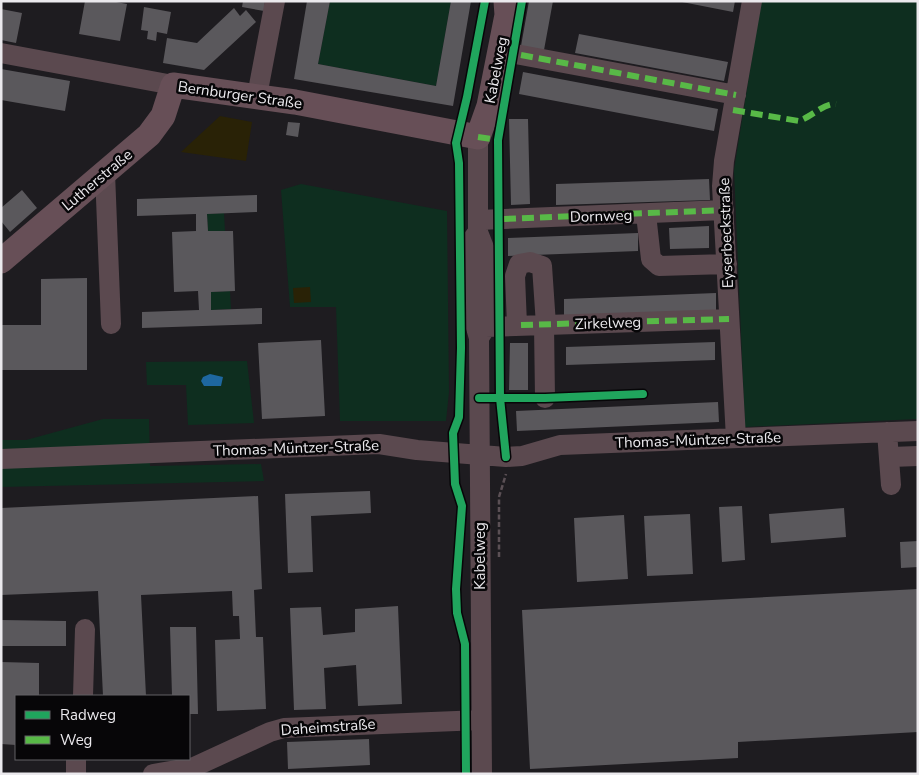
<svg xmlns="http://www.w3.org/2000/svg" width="919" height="775" font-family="'Nunito Sans',sans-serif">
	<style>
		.green { fill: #0e2e1f }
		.sand { fill: #292206 }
		.water { fill: #1e679f }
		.building { fill: #5a585c }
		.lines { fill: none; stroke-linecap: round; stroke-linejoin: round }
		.path { stroke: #5b5055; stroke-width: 2.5; stroke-dasharray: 5 2.5; stroke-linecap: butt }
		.minor { stroke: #5b494f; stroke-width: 20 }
		.major { stroke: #674f57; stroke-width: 25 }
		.quiet { stroke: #58b947; stroke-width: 6; stroke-dasharray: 12 6; stroke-linecap: butt }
		.cycleway-casing { stroke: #070608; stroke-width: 11 }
		.cycleway { stroke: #20a55d; stroke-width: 8 }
		.labels { text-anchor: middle; stroke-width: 5; stroke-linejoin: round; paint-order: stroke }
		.street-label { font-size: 15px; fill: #ebe9ed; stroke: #070608 }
	</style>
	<rect width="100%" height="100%" fill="#1e1c20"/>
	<path class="green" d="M330,1h121l-15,85 -118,-22z
		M761,1h157v418l-173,8 -11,-257z
		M301,184l146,27 2,181 -3,29h-106l-4,-114h-46l-9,-117z
		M224,213l1,18h-17l-1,-17z
		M230,291l1,18 -20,1v-18z
		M247,361l7,62 -66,2 -2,-40h-39l-1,-23z
		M103,419h46l1,47 111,-2 3,17 -263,6v-47h25z"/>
	<path class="sand" d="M220,116l32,6 -6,39 -65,-9z
		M310,287l1,15 -17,1 -1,-15z"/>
	<path class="water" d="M210,374l13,3 -2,9h-17l-3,-5 2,-4z"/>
	<path class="building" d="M85,1h26l16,3 -7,37 -41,-7z
		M243,1h22l-1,10 -22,-4z
		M307,1h23l-12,63 118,22 15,-85h20l-18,105 -159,-27z
		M529,1h24l-9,49 -23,-4z
		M677,1h58l-2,11z
		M144,7l27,5 -4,22 -10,-2 -1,9 -9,-2 1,-8 -7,-1z
		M234,8l6,8 6,-6 10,12 -52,48 -41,-7 4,-25 30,5z
		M1,9l21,4 -6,30 -15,-3z
		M579,34l149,28 -4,19 -149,-28z
		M1,69l69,12 -5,30 -64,-11z
		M523,72l195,37 -4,22 -195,-37z
		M509,119h19l2,85 -19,1z
		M288,122l12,1 -2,14 -12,-2z
		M709,179l1,21 -154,5v-21z
		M22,190l15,18 -27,24 -9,-11v-13z
		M257,195v17l-50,2 1,17h25l2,60 -24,1v18l51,-2v16l-120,4v-16l57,-2 -1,-19 -24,1 -2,-60 24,-1v-17l-59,2v-17z
		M709,226v22l-39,1 -1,-21z
		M638,233v18l-130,5v-18z
		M87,278v92h-86v-45h40v-46z
		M716,293v19l-152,6v-19z
		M321,340l4,76 -63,3 -4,-76z
		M715,342v18l-149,5v-18z
		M510,343h18v47h-19z
		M718,402l1,20 -202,9 -1,-20z
		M370,491l1,22 -60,3 2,56 -25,1 -3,-79z
		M258,496l4,93 -8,1 2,47h7l3,72 -49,2 -2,-71 25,-1 -1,-23h-6l-1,-25 -91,4 5,101h-43l-5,-105 -97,4v-87z
		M742,506l3,54 -23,2 -3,-55z
		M844,508l2,29 -75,6 -2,-29z
		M690,514l3,60 -46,2 -3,-60z
		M624,515l4,64 -51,3 -3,-64z
		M918,541v26l-17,1 -1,-26z
		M918,589v143l-180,10v16l-208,11 -8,-159z
		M398,606l4,98 -44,2 -2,-41 -32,3 2,41 -32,1 -4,-102 31,-1 2,28 32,-3v-23z
		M1,620l65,1v25h-65z
		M170,627h26l2,87h-9v-18h-17z
		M1,662l38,1v33h-23v49l-15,-1z
		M369,739l1,26 -82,4 -1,-27z"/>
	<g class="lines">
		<path class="path" d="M499,557v-60l7,-23"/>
		<path class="minor" d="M499,51l237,44
			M1,53l172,32
			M257,96l18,-95
			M478,137v95l7,18 1,77 -7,11
			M105,173l6,151
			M646,214l5,45 8,7 68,-2
			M478,220l246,-10
			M478,232l-7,9 1,73 7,24 3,436
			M517,325l-2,-49 4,-12 11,-2 12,4 4,59
			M544,325l1,73
			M486,327l243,-8
			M887,432l4,53
			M736,438l-14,-252 2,-25 28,-160
			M891,457l27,-1
			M1,459l378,-15 38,6 89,7 16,-1 38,-11 358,-14
			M83,696l2,-67
			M76,774v-15
			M153,774l41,-7 76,-35 14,-4 197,-8"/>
		<path class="major" d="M478,137l11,-31 18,-91 -1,-14
			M1,261l148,-126 14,-19 10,-31 122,17 183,35"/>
		<path class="quiet" d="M521,55l215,40
			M733,110l66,11c12,-4 25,-18 37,-17
			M478,137l20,3
			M504,219l220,-9
			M521,325l208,-6"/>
		<g class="cycleway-casing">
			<path id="cycleway" d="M479,398h66l98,-4
				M506,457l-6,-59 -2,-258 24,-139
				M466,774l-1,-130 -8,-31 -1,-24 6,-83 -7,-22 -2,-51 6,-16 2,-69 -2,-185 -3,-20 11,-46 18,-96"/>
		</g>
		<use href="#cycleway" class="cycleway"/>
	</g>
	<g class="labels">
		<g class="street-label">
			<text transform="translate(496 70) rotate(-79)" y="5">Kabelweg</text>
			<text transform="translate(240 95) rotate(8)" y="5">Bernburger Straße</text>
			<text transform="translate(97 180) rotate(-40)" y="5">Lutherstraße</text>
			<text transform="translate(601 216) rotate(-2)" y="5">Dornweg</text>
			<text transform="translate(726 233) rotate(-92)" y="5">Eyserbeckstraße</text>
			<text transform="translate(608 323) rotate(-2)" y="5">Zirkelweg</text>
			<text transform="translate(698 440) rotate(-2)" y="5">Thomas-Müntzer-Straße</text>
			<text transform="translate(296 448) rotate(-2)" y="5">Thomas-Müntzer-Straße</text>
			<text transform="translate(480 556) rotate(-90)" y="5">Kabelweg</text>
			<text transform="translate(328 727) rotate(-4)" y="5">Daheimstraße</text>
		</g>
	</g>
	<rect width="919" height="775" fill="none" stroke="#ebe9ed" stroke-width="5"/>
	<rect x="15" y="695" width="175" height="65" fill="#070608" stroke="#626164"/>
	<rect x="25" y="711" width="25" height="8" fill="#20a55d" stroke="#626164"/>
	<text x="60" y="720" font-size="15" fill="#ebe9ed">Radweg</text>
	<rect x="25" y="736" width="25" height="8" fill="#58b947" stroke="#626164"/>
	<text x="60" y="745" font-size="15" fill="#ebe9ed">Weg</text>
</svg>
